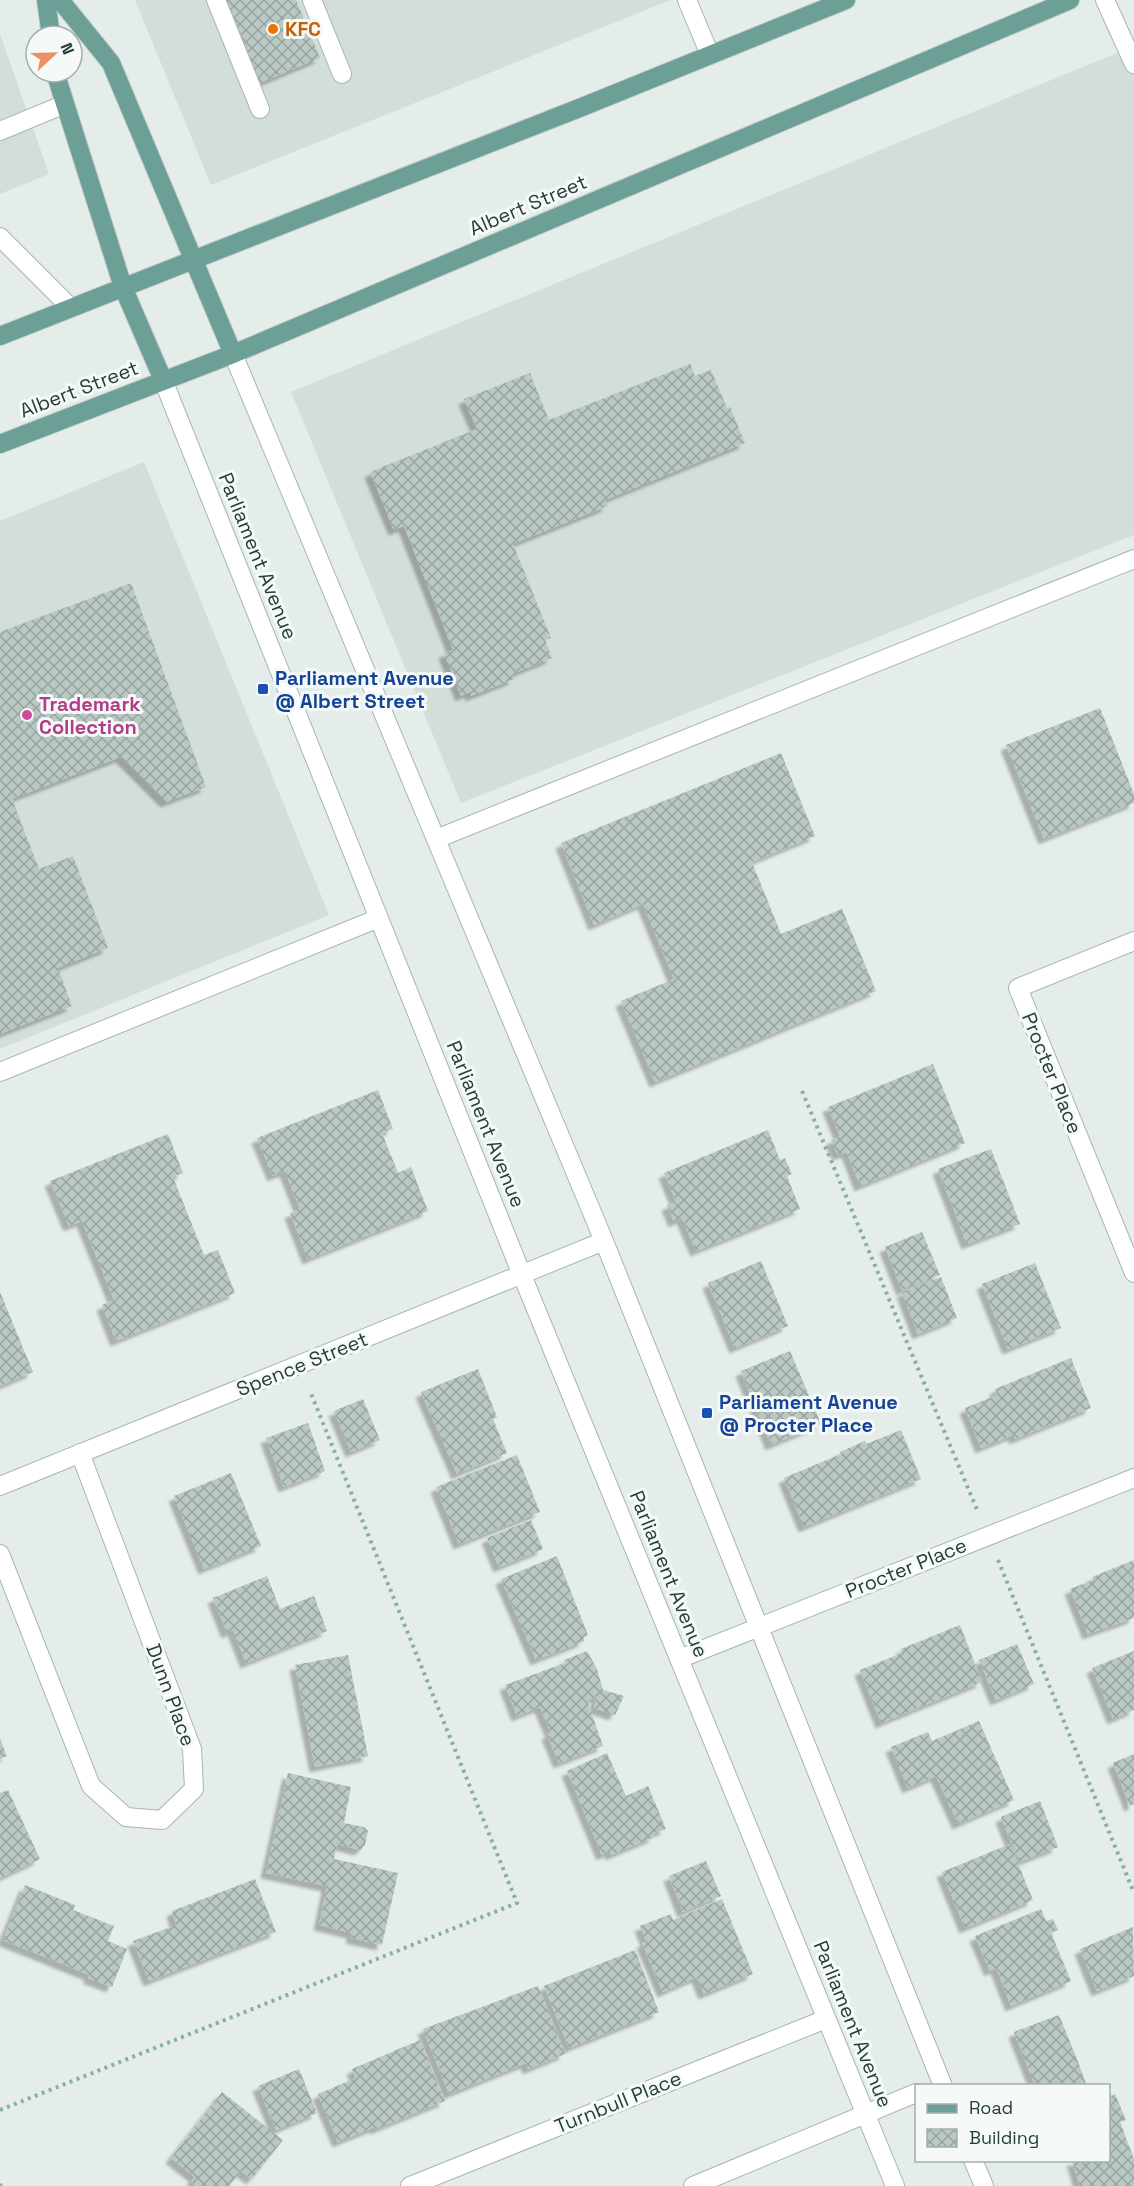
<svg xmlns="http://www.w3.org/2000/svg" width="1134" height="2186" font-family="'Space Grotesk',sans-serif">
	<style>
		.built { fill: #d3ddd9 }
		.building { fill: url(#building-cross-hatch); filter: url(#shadow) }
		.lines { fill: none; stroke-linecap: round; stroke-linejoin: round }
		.minor-casing { stroke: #a8b5b1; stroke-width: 20 }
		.major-casing { stroke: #c2c9c8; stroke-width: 20 }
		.path { stroke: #87afa5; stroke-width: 4; stroke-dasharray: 3 4.5; stroke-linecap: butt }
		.minor { stroke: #fff; stroke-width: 18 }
		.major { stroke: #6ca097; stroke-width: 18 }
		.food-dot { fill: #e8710a; stroke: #f5faf8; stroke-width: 2 }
		.transit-dot { fill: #1a4fb4; stroke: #f5faf8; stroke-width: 2 }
		.hotel-dot { fill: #d1479c; stroke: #f5faf8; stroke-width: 2 }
		.labels { text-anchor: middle; stroke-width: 6; stroke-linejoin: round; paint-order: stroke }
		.food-label { font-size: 20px; font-weight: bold; fill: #c56008; stroke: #f5faf8; text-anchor: start }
		.street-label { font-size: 20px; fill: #253e39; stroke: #f5faf8 }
		.transit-label { font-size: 20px; font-weight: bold; fill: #164399; stroke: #f5faf8; text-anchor: start }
		.hotel-label { font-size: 20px; font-weight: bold; fill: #b23c85; stroke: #f5faf8; text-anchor: start }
	</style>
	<defs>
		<pattern id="building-cross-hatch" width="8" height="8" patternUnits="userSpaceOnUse" patternTransform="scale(1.5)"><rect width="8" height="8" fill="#bac8c3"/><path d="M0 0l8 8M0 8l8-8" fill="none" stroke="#97a49f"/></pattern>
		<filter id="shadow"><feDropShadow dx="-5.5" dy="5.5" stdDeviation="1.5" flood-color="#0004"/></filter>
	</defs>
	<rect width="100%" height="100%" fill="#e5edea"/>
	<path class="built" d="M135,0h536l-460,185z
		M0,34l49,140 -49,20z
		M1134,46v489l-673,268 -170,-411z
		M144,462l185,453 -329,134v-528z"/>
	<path class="building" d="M225,0h71l24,58 -60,25z
		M690,364l5,12 16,-6 16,38 3,-1 15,36 -140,57 3,6 -95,38 38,94 -6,2 7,18 -40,16 2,5 -43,17 -1,-4 -9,4 -17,-43 9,-3 -49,-124 -10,4 -24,-58 107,-43 -13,-30 66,-26 19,47z
		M131,583l75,204 -40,15 -45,-45 -109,42 27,70 34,-13 35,92 -50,20 14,38 -72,28v-402z
		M1100,708l34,86v9l-90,36 -38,-94z
		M781,753l34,83 -63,26 29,72 61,-25 34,82 -221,91 -34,-81 53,-22 -31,-75 -49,21 -33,-82z
		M933,1064l32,79 -105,43 -13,-34 -9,3 -7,-15 9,-4 -12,-29z
		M378,1090l15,39 -11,4 16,40 13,-6 17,44 -120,48 -18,-46 10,-4 -15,-38 -12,5 -16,-38z
		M768,1130l12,30 5,-2 7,16 -5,2 13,33 -104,42 -14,-33 -8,4 -7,-17 9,-3 -12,-29z
		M168,1134l15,39 -10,4 31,78 14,-5 17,43 -119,48 -14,-36 12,-5 -32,-79 -13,5 -19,-45z
		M991,1149l29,75 -53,20 -29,-75z
		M922,1232l18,43 -38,15 -17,-43z
		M761,1261l27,65 -53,22 -27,-65z
		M1035,1263l26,65 -53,21 -26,-65z
		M941,1277l16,41 -39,16 -16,-42z
		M0,1292l33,80 -33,14z
		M790,1351l31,73 -50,21 -30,-74z
		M1071,1358l20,50 -76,31 -2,-4 -32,13 -16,-40 32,-13 -2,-6z
		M478,1369l19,48 -4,2 14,34 -50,21 -36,-82z
		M363,1399l17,41 -29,12 -17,-41z
		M308,1423l17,48 -41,16 -18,-49z
		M901,1430l20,49 -117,48 -20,-49 57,-24 -1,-2 25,-11 1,3z
		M517,1455l23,57 -81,32 -23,-57z
		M231,1473l30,73 -57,23 -30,-73z
		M531,1520l12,29 -44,18 -12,-29z
		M557,1556l31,79 -5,3 1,3 -48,19 -35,-81z
		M1134,1560v58l-46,16 -18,-45 23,-9 -1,-3z
		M267,1576l13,33 34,-13 13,35 -81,32 -13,-33 -6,3 -14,-35z
		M960,1625l22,57 -101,41 -21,-53 42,-17 -1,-4z
		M1017,1644l17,40 -38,16 -17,-40z
		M587,1651l10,18 6,21 21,6 -9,19 -21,-7 3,-12 -10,4 16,46 -44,17 -12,-29 4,-1 -11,-26 -23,9 -12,-31 60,-22 -1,-3z
		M1134,1651v59l-21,9 -21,-51z
		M348,1655l20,101 -53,11 -20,-102z
		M979,1721l35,79 -56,24 -22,-48 -28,12 -17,-41 37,-15 4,9z
		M0,1739l7,17 -7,3z
		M607,1753l19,43 22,-10 18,43 -13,5 1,3 -43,18 -1,-4 -8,4 -35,-84z
		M1134,1754v50l-4,2 -17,-43z
		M288,1773l63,14 -7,36 20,4 4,4 -3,14 -5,5 -23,-6 -3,15 64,14 -16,72 -31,-7 1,-5 -33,-8 8,-39 -61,-13z
		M8,1790l32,69 -40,19v-85z
		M1040,1801l18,46 -39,15 -18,-45z
		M1010,1844l23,56 -68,28 -23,-56z
		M706,1861l15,35 -38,16 -14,-36z
		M255,1879l21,53 -127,49 -16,-40 43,-16 -4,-14z
		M25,1885l50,20 -2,5 41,16 -6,15 19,8 -15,38 -24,-9 2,-3 -87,-35z
		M722,1899l31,75 -49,20 -7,-17 -34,15 -21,-49 4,-2 -6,-15 31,-12 2,6z
		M1041,1909l5,12 7,-2 5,11 -7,3 20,48 -60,25 -15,-38 -6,3 -15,-35z
		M1133,1927l1,49 -37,15 -17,-42z
		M635,1950l24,62 -90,36 -25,-62z
		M538,1986l27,68 -37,15 -2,-6 -77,31 -26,-65z
		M1059,2015l18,44 10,27h-52l-21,-54z
		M420,2040l25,61 -69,28 -1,-2 -37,15 -20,-48 38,-16 -4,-9z
		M299,2069l18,44 -41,17 -18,-44z
		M222,2092l61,48 -31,39 -11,-8 -12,15h-33l-5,-4 4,-5 -24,-19z
		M1115,2094l11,26 -6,2 14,37v27h-54l-8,-26h36v-63z"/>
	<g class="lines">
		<g class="minor-casing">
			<path id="minor" d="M216,0l44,109
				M312,0l30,74
				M687,0l23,55
				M1105,0l29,64
				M0,131l65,-27
				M0,237l71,71
				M233,354l371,887 339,845
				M163,380l359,895 373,911
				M436,839l698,-280
				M1134,941l-116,47 116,285
				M0,1072l379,-154
				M0,1486l604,-245
				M0,1554l91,232 35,31 36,3 32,-31 -2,-40 -112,-296
				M679,1659l455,-181
				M973,2160l11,26
				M410,2186l416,-167
				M693,2186l223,-93"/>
		</g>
		<g class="major-casing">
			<path id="major" d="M46,0l5,36
				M60,0l51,63 122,291
				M55,72l68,215 40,93
				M0,336l582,-229 264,-107
				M0,444l233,-90 837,-354"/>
		</g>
		<path class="path" d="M802,1091l176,421
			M998,1560l136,333
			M0,2110l517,-207 -207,-512
			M0,2184l1,2"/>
		<use href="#minor" class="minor"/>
		<use href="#major" class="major"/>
	</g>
	<circle class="food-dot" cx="273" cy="29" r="6"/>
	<g class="transit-dot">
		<rect x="257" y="683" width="12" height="12" rx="3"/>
		<rect x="701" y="1407" width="12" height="12" rx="3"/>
	</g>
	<circle class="hotel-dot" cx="27" cy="715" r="6"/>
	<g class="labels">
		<g class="food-label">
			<text x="285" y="36">KFC</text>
		</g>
		<g class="street-label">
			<text transform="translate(528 205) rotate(-23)" y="7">Albert Street</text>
			<text transform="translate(79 389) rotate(-21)" y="7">Albert Street</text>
			<text transform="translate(258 556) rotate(68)" y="7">Parliament Avenue</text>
			<text transform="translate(1052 1073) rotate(68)" y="7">Procter Place</text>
			<text transform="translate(486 1124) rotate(68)" y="7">Parliament Avenue</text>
			<text transform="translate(302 1364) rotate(-22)" y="7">Spence Street</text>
			<text transform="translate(906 1568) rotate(-22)" y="7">Procter Place</text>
			<text transform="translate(669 1574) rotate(68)" y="7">Parliament Avenue</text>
			<text transform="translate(171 1695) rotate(70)" y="7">Dunn Place</text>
			<text transform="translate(853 2024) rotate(68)" y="7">Parliament Avenue</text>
			<text transform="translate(618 2102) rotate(-22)" y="7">Turnbull Place</text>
		</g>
		<g class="transit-label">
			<text x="275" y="685">Parliament Avenue<tspan x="275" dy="23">@ Albert Street</tspan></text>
			<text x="719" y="1409">Parliament Avenue<tspan x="719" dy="23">@ Procter Place</tspan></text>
		</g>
		<g class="hotel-label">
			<text x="39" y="711">Trademark<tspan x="39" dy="23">Collection</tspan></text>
		</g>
	</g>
	<rect x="915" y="2084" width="195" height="78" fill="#f5faf8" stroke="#a2afac" stroke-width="1.5"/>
	<rect x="927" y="2104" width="30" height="9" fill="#6ca097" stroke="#a2afac" stroke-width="1.5"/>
	<text x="969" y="2114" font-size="18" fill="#253e39">Road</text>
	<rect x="927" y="2129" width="30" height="18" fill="url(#building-cross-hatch)" stroke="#a2afac" stroke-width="1.5"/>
	<text x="969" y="2144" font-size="18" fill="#253e39">Building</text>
	<g transform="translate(54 54) rotate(68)"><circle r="28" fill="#f5faf8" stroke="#a2afac" stroke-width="1.5"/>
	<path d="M0-4.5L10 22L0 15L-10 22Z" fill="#eb9065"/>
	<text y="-9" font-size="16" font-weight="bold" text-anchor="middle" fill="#253e39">N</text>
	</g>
</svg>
